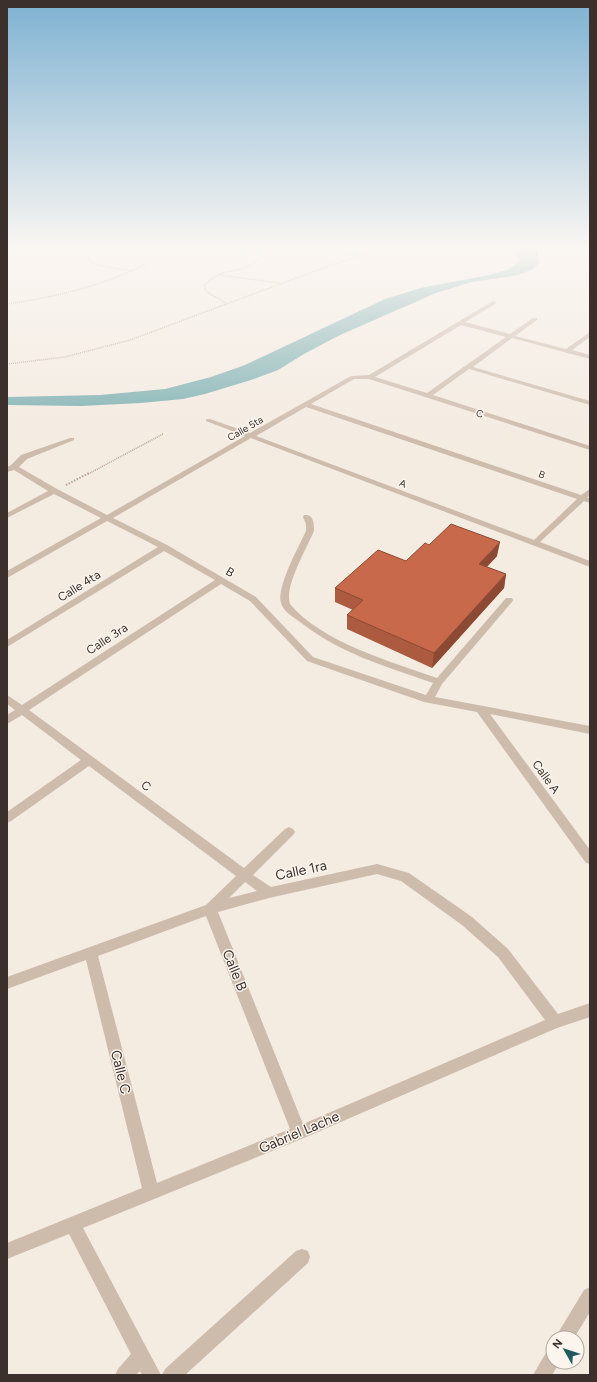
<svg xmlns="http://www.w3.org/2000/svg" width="597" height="1382" font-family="Figtree,sans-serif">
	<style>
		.water { fill: #7fb0b2 }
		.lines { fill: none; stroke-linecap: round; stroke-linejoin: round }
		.path-far1 { stroke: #b9a596; stroke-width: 1.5; stroke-dasharray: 1 1; stroke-linecap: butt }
		.path { stroke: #b9a596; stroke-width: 2; stroke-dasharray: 1.5 1.5; stroke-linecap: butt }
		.minor { fill: #cdbbac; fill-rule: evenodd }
		.wall { fill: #ac5a40 }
		.shaded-wall { fill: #8c4a34 }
		.building { fill: #c8694b; stroke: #8c4a34 }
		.labels { text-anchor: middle; stroke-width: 3; stroke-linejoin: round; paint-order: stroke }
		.far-street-label { font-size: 10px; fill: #3b302b; stroke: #fbf5ee }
		.street-label { font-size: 12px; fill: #3b302b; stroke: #fbf5ee }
		.near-street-label { font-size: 14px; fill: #3b302b; stroke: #fbf5ee }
	</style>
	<rect width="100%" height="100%" fill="#f4ebe1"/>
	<path class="water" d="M515,249h22l2,14 -6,6 -15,6 -46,7 -36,11 -96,42 -36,19 -26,16 -27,10 -46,14 -22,5 -42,4 -60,3 -74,-1v-8l93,-2 65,-6 46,-12 34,-12 140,-66 36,-11 68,-13 21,-6 9,-7z"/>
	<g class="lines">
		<path class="path-far1" d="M95,249l-3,2 -4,9 9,5 35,6
			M327,249l31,7
			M219,275l61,8
			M226,303l-19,-11 -3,-6c15,-18 31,-12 48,-22 7,-4 13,-10 20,-15
			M7,304c48,-7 96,-18 139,-40
			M7,364l58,-7 65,-17 193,-72 46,-15
			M88,474l75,-40"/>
		<path class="path" d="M66,485l23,-12"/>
		<path class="minor" d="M493,301l3,2 -1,1 -30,18 45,12 23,-16h4v2l-22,16 51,13 24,-17v5l-18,13 18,5v4l-78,-21 -39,29 117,34v4l-121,-36 -36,26 157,51v4l-221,-71h-15l-43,25 270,91 9,-6v6l-3,3h3v5l-6,-2 -44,41 50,19v6l-339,-129 -138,80 54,27 89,52 57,60 113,38 7,-12c-46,-16 -94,-30 -133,-61 -7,-5 -17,-11 -19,-19 -5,-15 18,-57 25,-72v-7l-3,-7 1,-2h3c7,1 7,10 7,16 -7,17 -30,55 -24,73 31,38 102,58 147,74l69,-80h6l1,2 -1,2 -70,82 -7,13 155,29v8l-100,-20 100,136v14l-4,-1 -109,-151 -53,-10 -117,-41 -57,-60 -29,-17 -192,126 215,158 41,-39 4,-2 4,2 2,3 -2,3 -40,40 18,12 106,-23 32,9 63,44 36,32 50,65 32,-11v14l-33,11 -253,110 -221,90 78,147h-19l-2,-4 -4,4h-21l3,-6 13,-15 -62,-120 -62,25v-16l135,-55 -56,-228 -79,29v-12l199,-72 30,-29 -147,-110 -78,55 -4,2v-11l74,-52 -59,-45 -15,9v-9l8,-5 -8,-6v-9l15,10 193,-125 -51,-29 -157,96v-7l151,-93 -51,-26 -100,57v-7l94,-53 -47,-24 -47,24v-5l41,-22 -34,-21 -7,2v-5l4,-2 10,-10 49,-17h4v2l-47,19 -8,8 38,22 50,26 138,-79 -39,-15v-2h4l40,14 101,-57 18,-1zM461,325l45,12 -79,56 -52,-16zM306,407l271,92 -43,41 -278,-104zM377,874l24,7 61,44 36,32 47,63 -242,104 -85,-212 51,-14zM245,882l12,9 -28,7zM206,916l84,213 -133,54 -59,-227z
			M302,1249l6,2 2,6 -2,6 -123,112h-23l3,-6 131,-118z
			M590,1287v25l-16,26h-19l29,-48z
			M553,1348v14h7l-8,13h-19l14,-24z"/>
	</g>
	<path class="wall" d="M429,545l68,11 -10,11 19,7 -2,14 -72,80 -85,-39v-14l6,-5 -18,-8v-14l71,-27z"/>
	<path class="shaded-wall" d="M500,542l-3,14 -21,22 3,-14z
		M506,574l-2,14 -72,80 2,-15z"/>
	<path class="building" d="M451,524l49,18 -21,22 27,10 -72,79 -87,-38 16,-15 -28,-12 43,-38 28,11 19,-18 4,2z"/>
	<linearGradient id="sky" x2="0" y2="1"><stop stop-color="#7eb2d2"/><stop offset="0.56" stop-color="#faf6f2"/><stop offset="1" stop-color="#faf6f2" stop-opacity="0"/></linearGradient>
	<rect width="597" height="442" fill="url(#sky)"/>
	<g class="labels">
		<g class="far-street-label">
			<text transform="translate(480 413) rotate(18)" y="4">C</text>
			<text transform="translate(245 428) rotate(-30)" y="4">Calle 5ta</text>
			<text transform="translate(542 474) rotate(19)" y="4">B</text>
			<text transform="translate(403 483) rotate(21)" y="4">A</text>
		</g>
		<g class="street-label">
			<text transform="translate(230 572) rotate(30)" y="4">B</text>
			<text transform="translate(79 586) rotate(-32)" y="4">Calle 4ta</text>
			<text transform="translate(107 639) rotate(-33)" y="4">Calle 3ra</text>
			<text transform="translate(546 777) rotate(54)" y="4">Calle A</text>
			<text transform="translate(146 786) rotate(37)" y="4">C</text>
		</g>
		<g class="near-street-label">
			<text transform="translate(301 870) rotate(-12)" y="5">Calle 1ra</text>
			<text transform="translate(235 970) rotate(68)" y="5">Calle B</text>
			<text transform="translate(121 1072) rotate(76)" y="5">Calle C</text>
			<text transform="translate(299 1132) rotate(-23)" y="5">Gabriel Lache</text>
		</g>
	</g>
	<rect width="597" height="1382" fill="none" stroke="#3b302b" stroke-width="16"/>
	<g transform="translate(565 1350) rotate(309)"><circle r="19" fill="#fbf5ee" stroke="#aea6a0"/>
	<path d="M0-3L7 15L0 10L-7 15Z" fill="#1f5a5e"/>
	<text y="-6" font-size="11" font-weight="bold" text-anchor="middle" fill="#3b302b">N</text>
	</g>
</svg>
